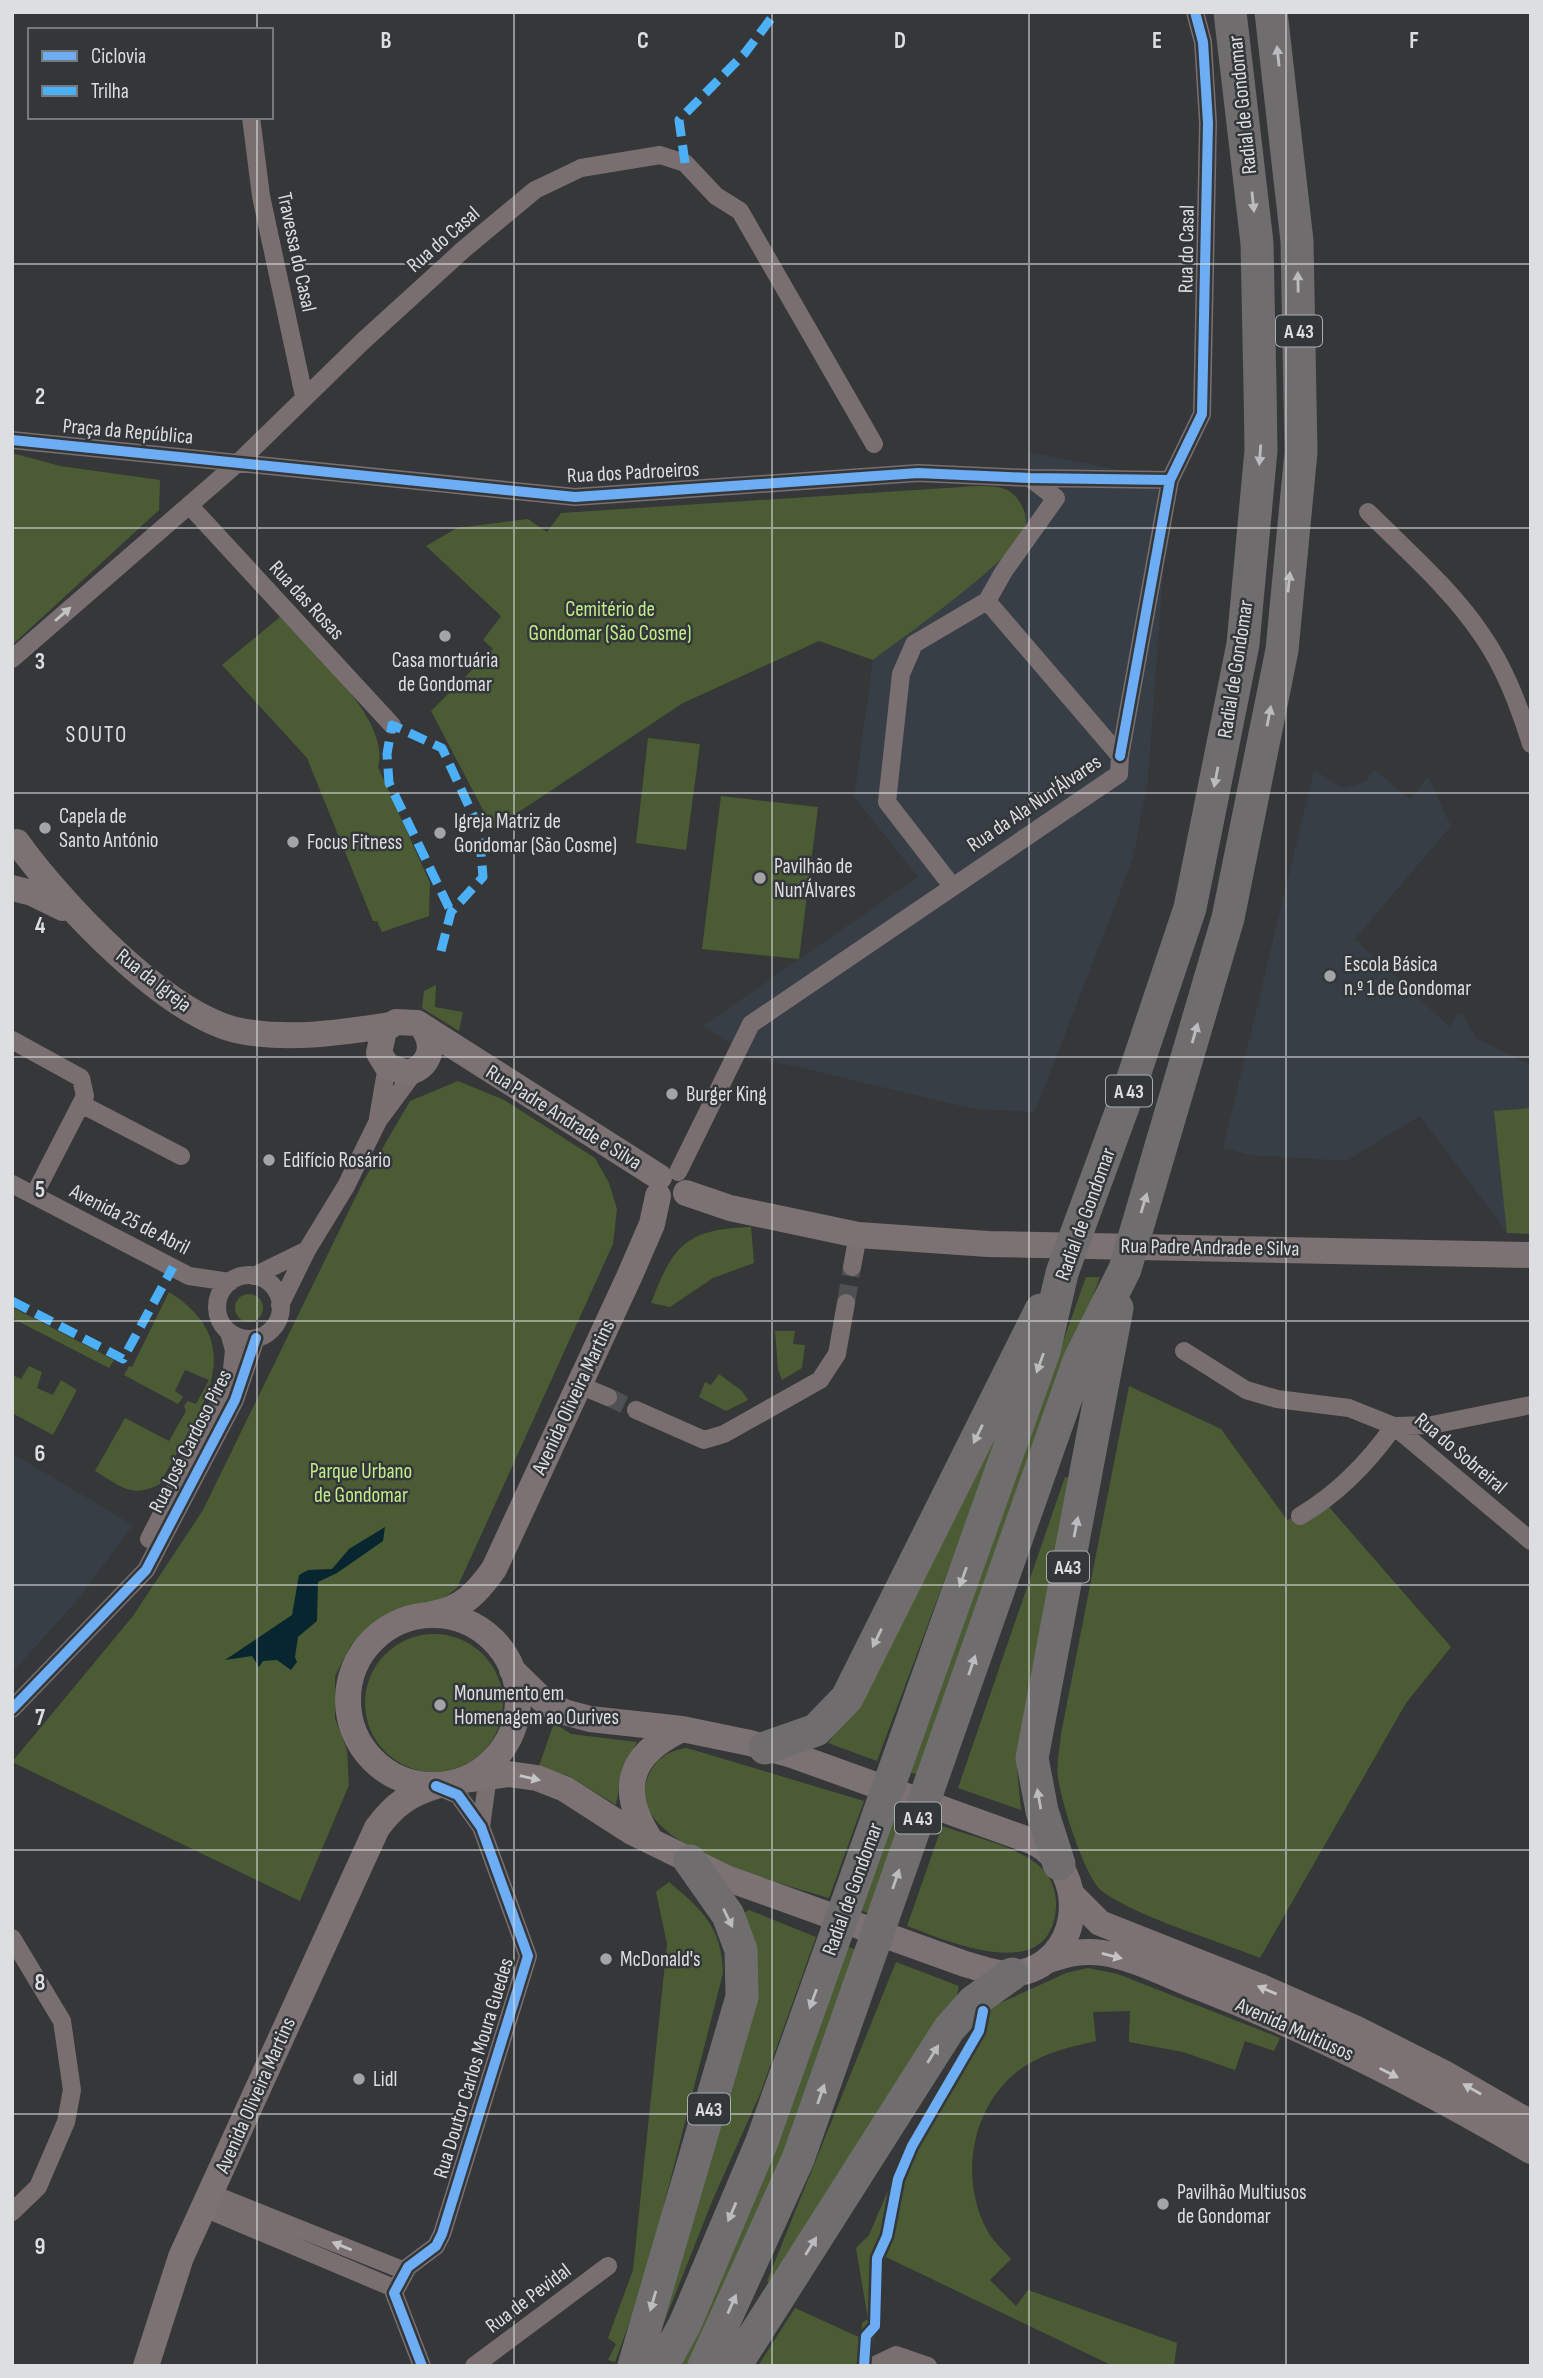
<svg xmlns="http://www.w3.org/2000/svg" width="1543" height="2378" font-family="'Sofia Sans Condensed',sans-serif">
	<style>
		.built { fill: #383e46 }
		.green { fill: #4b5c34 }
		.water { fill: #07262f }
		.lines { fill: none; stroke-linecap: round; stroke-linejoin: round }
		.minor-tunnel { stroke: #4e5052; stroke-width: 18; stroke-dasharray: 18 9; stroke-linecap: butt }
		.minor { stroke: #796f70; stroke-width: 18 }
		.secondary { stroke: #7c7274; stroke-width: 26 }
		.motorway { stroke: #706d6f; stroke-width: 33 }
		.quiet { stroke: #4cb0f7; stroke-width: 9; stroke-dasharray: 18 9; stroke-linecap: butt }
		.cycleway-casing { stroke: #34373a; stroke-width: 15 }
		.cycleway { stroke: #6dadf4; stroke-width: 10 }
		.oneway { fill: #bcbcbe }
		.oneway2 { fill: #c3c2c4 }
		.oneway3 { fill: #c4c3c5 }
		.grid { fill: none; stroke: #dcdee0; stroke-width: 2; stroke-opacity: 0.55 }
		.poi-dot { fill: #a2a4a6; stroke: #34373a; stroke-width: 2.5 }
		.labels { text-anchor: middle; stroke-width: 5; stroke-linejoin: round; paint-order: stroke }
		.shield { fill: #34373a; stroke: #aaacae; stroke-width: 2 }
		.shield-label { font-size: 19px; font-weight: bold; fill: #dcdee0 }
		.street-label { font-size: 21px; fill: #dcdee0; stroke: #34373a }
		.park-label { font-size: 21px; fill: #c1ed88; stroke: #34373a }
		.poi-label { font-size: 21px; fill: #dcdee0; stroke: #34373a; text-anchor: start }
		.neighbourhood-label { font-size: 23px; letter-spacing: 2px; fill: #dcdee0; stroke: #34373a }
		.grid-label { font-size: 23px; text-anchor: middle; font-weight: bold; fill: #dcdee0; stroke: #34373a; stroke-width: 5; stroke-linejoin: round; paint-order: stroke }
	</style>
	<rect width="100%" height="100%" fill="#353739"/>
	<path class="built" d="M1029,452l141,28 -22,299 -15,80 -98,253 -61,-3 -224,-53 -47,-30 215,-149 -64,-80 19,-137 119,-92 31,-35 7,-55z
		M1374,769l36,30 18,-22 23,49 -96,113 95,88 4,-9 8,-5 14,25 55,27v169l-24,-1 -87,-117 -74,45 -96,-6 -27,-7 91,-378 29,18 22,-6z
		M12,1453l121,72 -52,71 -69,77z"/>
	<path class="green" d="M12,453l48,13 100,14 -1,30 -147,135z
		M977,486c20,0 35,0 45,20 4,8 5,16 2,25 -10,28 -122,107 -151,129l-54,-19 -136,62 -190,126 -62,-118 62,-62 -10,-9 18,-24 -75,-70 31,-18 71,-9 19,13 14,-19z
		M280,617c31,34 112,103 98,150l52,116 -1,33 -47,16 -5,-11h-4l-66,-163 -85,-93z
		M648,738l52,6 -14,106 -50,-7z
		M721,796l97,11 -19,152 -97,-10z
		M436,985l-1,22 28,5 -4,19 -37,-23 2,-17z
		M458,1081l46,19 91,58 14,25 8,26 -4,35 -156,344 -17,13 -33,5 -29,14 -27,25 -16,31v42l12,32 2,35 -49,116 -288,-139 121,-146 70,-106 161,-330 46,-79z
		M1531,1108v126l-24,-1 -13,-122z
		M751,1227l3,36 -41,15 -43,29 -19,-4c22,-58 35,-74 100,-76z
		M1086,1277h14l-180,499 -10,-4z
		M169,1292c88,55 25,126 -9,192 -29,15 -39,2 -65,-13l30,-53 44,23 17,-30 -2,-5 4,-5 8,3 13,-24 -24,-10 -10,21 8,6 -5,7 -54,-29 5,-9 3,1z
		M235 1308a14 14 0 1 1 28 0a14 14 0 1 1-28 0Z
		M12,1307l102,53 -5,8 -97,-50z
		M775,1331h20l-2,13 12,1 -3,23 -20,12 -4,-11z
		M29,1366l13,6 -5,16 16,7 8,-15 16,10 -24,45 -41,-22v-38l9,4z
		M719,1374l23,17 6,9 -22,11 -27,-14 6,-15 6,3z
		M1129,1386l92,43 66,91 42,-13 122,140 -45,56 -146,255c-41,-17 -126,-42 -158,-67 -18,-15 -41,-90 -44,-114 -2,-13 2,-29 3,-43z
		M991,1437l6,2 -120,322 -49,-18 11,-14z
		M1065,1477l10,2 -58,289 4,42 -63,-22z
		M365 1703a69 69 0 1 1 138 0a69 69 0 1 1-138 0Z
		M554,1723l17,11 66,8 -15,29 -6,34 -47,-29 -30,-10z
		M687,1748l177,53 -35,97c-44,-14 -207,-53 -182,-119 7,-19 21,-29 40,-31z
		M894,1811l15,5 -35,99 -14,-5z
		M942,1826c30,11 69,18 95,38 13,10 20,26 19,43 -5,80 -108,34 -149,19z
		M669,1882c33,28 53,45 54,91l-79,310 -29,79 -7,-2 8,-16 -8,-6 25,-68 34,-326 -11,-52z
		M749,1910l67,27 -56,157 -47,105 -50,126 95,-349 -20,-60z
		M846,1946l13,5 -97,259 -69,156h-15z
		M896,1962l63,24 -4,17 -180,283 -8,-5z
		M1088,1968l30,6 162,64 -6,13 -29,-10 -10,29 -52,-18 -54,-10 1,-31 -37,1 3,29c-26,6 -49,11 -71,25 -53,34 -67,111 -38,164 5,10 16,20 24,29l-21,21 26,26 12,-16 149,53 -3,23h-61l-227,-109c-8,15 -2,27 -3,43 -2,22 -12,42 -14,66h-111l37,-58 66,30 1,-15 6,-4 -12,-71 13,-13 37,-86 83,-138 9,-7 68,-31z"/>
	<path class="water" d="M385,1527l-2,14 -46,32 -19,9 -1,39 -19,16 -3,20 2,5 -6,8 -14,-10 -14,1 -4,6 -7,-11 -27,4 67,-45 7,-40 9,-5 24,-1 17,-20z"/>
	<g class="lines">
		<path class="minor-tunnel" d="M846,1303l6,-36
			M608,1397l28,13"/>
		<path class="minor" d="M251,117l10,79 43,200
			M12,440l563,57 343,-24 112,5 140,2 -50,276
			M1170,480l32,-66 6,-291 -5,-81 -8,-30
			M189,505l203,220
			M1368,512c39,39 84,78 114,123 23,33 37,71 49,109
			M987,601l17,-30 52,-73 -26,-20
			M12,659l228,-198 122,-119 102,-93 71,-59 46,-22 79,-13 25,8 31,33 24,15 134,233
			M952,886l-65,-84 14,-128 13,-30 73,-43
			M12,1040l69,38 4,18 -51,99
			M81,1104l100,52
			M378,1118l9,-52
			M678,1172l73,-148 368,-250 1,-18 -133,-155
			M12,1184l177,92 41,6
			M852,1267l6,-32
			M217 1307a32 32 0 1 1 64 0a32 32 0 1 1-64 0Z
			M254,1276l53,-26
			M280,1305l27,-55 39,-64 32,-65 37,-50
			M1184,1351l62,39 31,9 72,9 45,18 38,-1 99,-20
			M579,1385l29,12
			M636,1410l68,30 20,-6 96,-54 17,-26 9,-51
			M1300,1516c39,-23 68,-53 94,-90l137,115
			M149,1539l82,-160 3,-29 -5,-18
			M12,1709l134,-139 89,-170 21,-62
			M481,1827l6,-44 17,-36
			M12,1938l50,83 10,69 -6,32 -28,65 -26,25
			M210,2193l195,78
			M204,2208l192,81
			M422,2366l-28,-73 14,-26 28,-21 6,-12 86,-278 -47,-129 -23,-32 -22,-9
			M474,2366l134,-100
			M873,2366l23,-11 32,11"/>
		<path class="secondary" d="M17,842c43,60 146,170 219,188 50,11 103,3 154,-5
			M12,888l20,5 31,15
			M423,1028c13,18 7,39 -16,45l-20,-7 -8,-13 5,-23 12,-8 21,1 242,154
			M686,1193l44,15 128,27 130,9 543,11
			M432,1614c30,-5 45,-21 62,-45l136,-294 22,-51 6,-28
			M348 1700a85 85 0 1 1 170 0a85 85 0 1 1-170 0Z
			M463,1780l46,-6 28,4 28,11 67,43 94,46 239,86c15,4 32,11 48,10 69,-8 79,-101 21,-132l-242,-87 -42,-12 -68,-14 -92,-10 -26,-7 -18,-9 -34,-33
			M651,1841c-33,-50 -24,-86 31,-112
			M1072,1895l28,28 159,63 100,44 85,43 87,50
			M1046,1961c20,-7 36,-11 57,-8 32,5 64,22 95,34 116,45 226,101 333,164
			M146,2366l35,-109 196,-429c17,-23 32,-34 59,-42"/>
		<path class="motorway" d="M765,1748l51,-18 31,-32 194,-388
			M1059,1864l-17,-53 -10,-53 85,-450
			M634,2366l108,-369 -1,-47 -13,-35 -38,-54
			M662,2366l23,-42 76,-180 283,-793 18,-78 65,-177 63,-188 53,-264 18,-194 -1,-63 -3,-144 -27,-231
			M704,2366l94,-207 281,-798 46,-92 103,-351 54,-268 19,-198 -4,-211 -26,-229
			M735,2366l214,-337 24,-27 39,-28"/>
		<path class="quiet" d="M685,163l-6,-43 66,-67 31,-41
			M441,951l10,-39 32,-35 -4,-49 -37,-80 -50,-23 -5,29 2,29 62,129
			M12,1301l111,58 50,-92"/>
		<g class="cycleway-casing">
			<path id="cycleway" d="M12,440l563,57 343,-24 112,5 140,2 -50,276
				M1170,480l32,-66 6,-291 -5,-81 -8,-30
				M12,1709l134,-139 89,-170 21,-62
				M422,2366l-28,-73 14,-26 28,-21 6,-12 86,-278 -47,-129 -23,-32 -22,-9
				M864,2366l2,-30 9,-10 2,-68 10,-22 11,-57 14,-33 67,-115 4,-20"/>
		</g>
		<use href="#cycleway" class="cycleway"/>
	</g>
	<defs><path id="oneway-solid" d="M-6-.8H1V-3.2L6.5 0L1 3.2V.8H-6Z" transform="scale(1.75)"/></defs>
	<g class="oneway">
		<use href="#oneway-solid" transform="translate(1278 56) rotate(-96)"/>
		<use href="#oneway-solid" transform="translate(1253 202) rotate(84)"/>
		<use href="#oneway-solid" transform="translate(1298 282) rotate(-91)"/>
		<use href="#oneway-solid" transform="translate(1260 455) rotate(94)"/>
		<use href="#oneway-solid" transform="translate(1289 582) rotate(-84)"/>
		<use href="#oneway-solid" transform="translate(1269 716) rotate(-79)"/>
		<use href="#oneway-solid" transform="translate(1216 777) rotate(101)"/>
		<use href="#oneway-solid" transform="translate(1195 1033) rotate(-74)"/>
		<use href="#oneway-solid" transform="translate(1144 1203) rotate(-73)"/>
		<use href="#oneway-solid" transform="translate(1040 1363) rotate(110)"/>
		<use href="#oneway-solid" transform="translate(978 1434) rotate(116)"/>
		<use href="#oneway-solid" transform="translate(1076 1527) rotate(-79)"/>
		<use href="#oneway-solid" transform="translate(963 1577) rotate(110)"/>
		<use href="#oneway-solid" transform="translate(877 1638) rotate(116)"/>
		<use href="#oneway-solid" transform="translate(972 1665) rotate(-71)"/>
		<use href="#oneway-solid" transform="translate(1039 1799) rotate(-100)"/>
		<use href="#oneway-solid" transform="translate(896 1879) rotate(-71)"/>
		<use href="#oneway-solid" transform="translate(728 1918) rotate(64)"/>
		<use href="#oneway-solid" transform="translate(813 1999) rotate(110)"/>
		<use href="#oneway-solid" transform="translate(933 2054) rotate(-58)"/>
		<use href="#oneway-solid" transform="translate(821 2094) rotate(-71)"/>
		<use href="#oneway-solid" transform="translate(732 2212) rotate(113)"/>
		<use href="#oneway-solid" transform="translate(811 2246) rotate(-58)"/>
		<use href="#oneway-solid" transform="translate(653 2301) rotate(106)"/>
		<use href="#oneway-solid" transform="translate(732 2304) rotate(-66)"/>
	</g>
	<g class="oneway2">
		<use href="#oneway-solid" transform="translate(63 614) rotate(-41)"/>
		<use href="#oneway-solid" transform="translate(342 2246) rotate(-158)"/>
	</g>
	<g class="oneway3">
		<use href="#oneway-solid" transform="translate(530 1778) rotate(13)"/>
		<use href="#oneway-solid" transform="translate(1112 1956) rotate(14)"/>
		<use href="#oneway-solid" transform="translate(1267 1990) rotate(-157)"/>
		<use href="#oneway-solid" transform="translate(1389 2073) rotate(27)"/>
		<use href="#oneway-solid" transform="translate(1472 2089) rotate(-150)"/>
	</g>
	<path class="grid" d="M257,12v18M514,12v2354M772,12v2354M1029,12v2354M1286,12v2354M257,117v2249M12,264h1519M12,528h1519M12,793h1519M12,1057h1519M12,1321h1519M12,1585h1519M12,1850h1519M12,2114h1519"/>
	<g class="poi-dot">
		<circle cx="445" cy="636" r="7"/>
		<circle cx="45" cy="828" r="7"/>
		<circle cx="440" cy="833" r="7"/>
		<circle cx="293" cy="842" r="7"/>
		<circle cx="760" cy="878" r="7"/>
		<circle cx="1330" cy="976" r="7"/>
		<circle cx="672" cy="1094" r="7"/>
		<circle cx="269" cy="1160" r="7"/>
		<circle cx="440" cy="1705" r="7"/>
		<circle cx="606" cy="1959" r="7"/>
		<circle cx="359" cy="2079" r="7"/>
		<circle cx="1163" cy="2204" r="7"/>
	</g>
	<g class="labels">
		<g class="shield">
			<rect x="1276" y="315.5" width="46" height="31" rx="5"/>
			<rect x="1106" y="1075.5" width="46" height="31" rx="5"/>
			<rect x="1047" y="1551.5" width="42" height="31" rx="5"/>
			<rect x="895" y="1802.5" width="46" height="31" rx="5"/>
			<rect x="688" y="2093.5" width="42" height="31" rx="5"/>
		</g>
		<g class="shield-label">
			<text x="1299" y="338">A 43</text>
			<text x="1129" y="1098">A 43</text>
			<text x="1068" y="1574">A43</text>
			<text x="918" y="1825">A 43</text>
			<text x="709" y="2116">A43</text>
		</g>
		<g class="street-label">
			<text transform="translate(1242 105) rotate(-96)" y="7">Radial de Gondomar</text>
			<text transform="translate(443 239) rotate(-41)" y="7">Rua do Casal</text>
			<text transform="translate(1186 249) rotate(-89)" y="7">Rua do Casal</text>
			<text transform="translate(297 252) rotate(78)" y="7">Travessa do Casal</text>
			<text transform="translate(128 431) rotate(5)" y="7">Praça da República</text>
			<text transform="translate(633 472) rotate(-3)" y="7">Rua dos Padroeiros</text>
			<text transform="translate(307 600) rotate(47)" y="7">Rua das Rosas</text>
			<text transform="translate(1235 669) rotate(-81)" y="7">Radial de Gondomar</text>
			<text transform="translate(1034 803) rotate(-34)" y="7">Rua da Ala Nun'Álvares</text>
			<text transform="translate(154 980) rotate(38)" y="7">Rua da Igreja</text>
			<text transform="translate(564 1117) rotate(32)" y="7">Rua Padre Andrade e Silva</text>
			<text transform="translate(1085 1214) rotate(-70)" y="7">Radial de Gondomar</text>
			<text transform="translate(130 1219) rotate(27)" y="7">Avenida 25 de Abril</text>
			<text transform="translate(1210 1247) rotate(1)" y="7">Rua Padre Andrade e Silva</text>
			<text transform="translate(573 1397) rotate(-65)" y="7">Avenida Oliveira Martins</text>
			<text transform="translate(190 1441) rotate(-63)" y="7">Rua José Cardoso Pires</text>
			<text transform="translate(1461 1453) rotate(40)" y="7">Rua do Sobreiral</text>
			<text transform="translate(852 1889) rotate(-70)" y="7">Radial de Gondomar</text>
			<text transform="translate(1295 2029) rotate(24)" y="7">Avenida Multiusos</text>
			<text transform="translate(473 2068) rotate(-73)" y="7">Rua Doutor Carlos Moura Guedes</text>
			<text transform="translate(255 2095) rotate(-66)" y="7">Avenida Oliveira Martins</text>
			<text transform="translate(528 2298) rotate(-37)" y="7">Rua de Pevidal</text>
		</g>
		<g class="park-label">
			<text x="610" y="616">Cemitério de<tspan x="610" dy="24">Gondomar (São Cosme)</tspan></text>
			<text x="361" y="1478">Parque Urbano<tspan x="361" dy="24">de Gondomar</tspan></text>
		</g>
		<g class="poi-label">
			<text x="445" y="667" text-anchor="middle">Casa mortuária<tspan x="445" dy="24">de Gondomar</tspan></text>
			<text x="59" y="823">Capela de<tspan x="59" dy="24">Santo António</tspan></text>
			<text x="454" y="828">Igreja Matriz de<tspan x="454" dy="24">Gondomar (São Cosme)</tspan></text>
			<text x="307" y="849">Focus Fitness</text>
			<text x="774" y="873">Pavilhão de<tspan x="774" dy="24">Nun'Álvares</tspan></text>
			<text x="1344" y="971">Escola Básica<tspan x="1344" dy="24">n.º 1 de Gondomar</tspan></text>
			<text x="686" y="1101">Burger King</text>
			<text x="283" y="1167">Edifício Rosário</text>
			<text x="454" y="1700">Monumento em<tspan x="454" dy="24">Homenagem ao Ourives</tspan></text>
			<text x="620" y="1966">McDonald's</text>
			<text x="373" y="2086">Lidl</text>
			<text x="1177" y="2199">Pavilhão Multiusos<tspan x="1177" dy="24">de Gondomar</tspan></text>
		</g>
		<g class="neighbourhood-label">
			<text x="97" y="742">SOUTO</text>
		</g>
	</g>
	<g class="grid-label">
		<text x="386" y="48">B</text>
		<text x="643" y="48">C</text>
		<text x="900" y="48">D</text>
		<text x="1157" y="48">E</text>
		<text x="1414" y="48">F</text>
		<text x="40" y="404">2</text>
		<text x="40" y="669">3</text>
		<text x="40" y="933">4</text>
		<text x="40" y="1197">5</text>
		<text x="40" y="1461">6</text>
		<text x="40" y="1725">7</text>
		<text x="40" y="1990">8</text>
		<text x="40" y="2254">9</text>
	</g>
	<rect width="1543" height="2378" fill="none" stroke="#dcdee0" stroke-width="28"/>
	<rect x="28" y="28" width="245" height="91" fill="#34373a" stroke="#777a7c" stroke-width="2"/>
	<rect x="42" y="51" width="35" height="10" fill="#6dadf4" stroke="#777a7c" stroke-width="2"/>
	<text x="91" y="63" font-size="21" fill="#dcdee0">Ciclovia</text>
	<rect x="42" y="86" width="35" height="10" fill="#4cb0f7" stroke="#777a7c" stroke-width="2"/>
	<text x="91" y="98" font-size="21" fill="#dcdee0">Trilha</text>
</svg>
